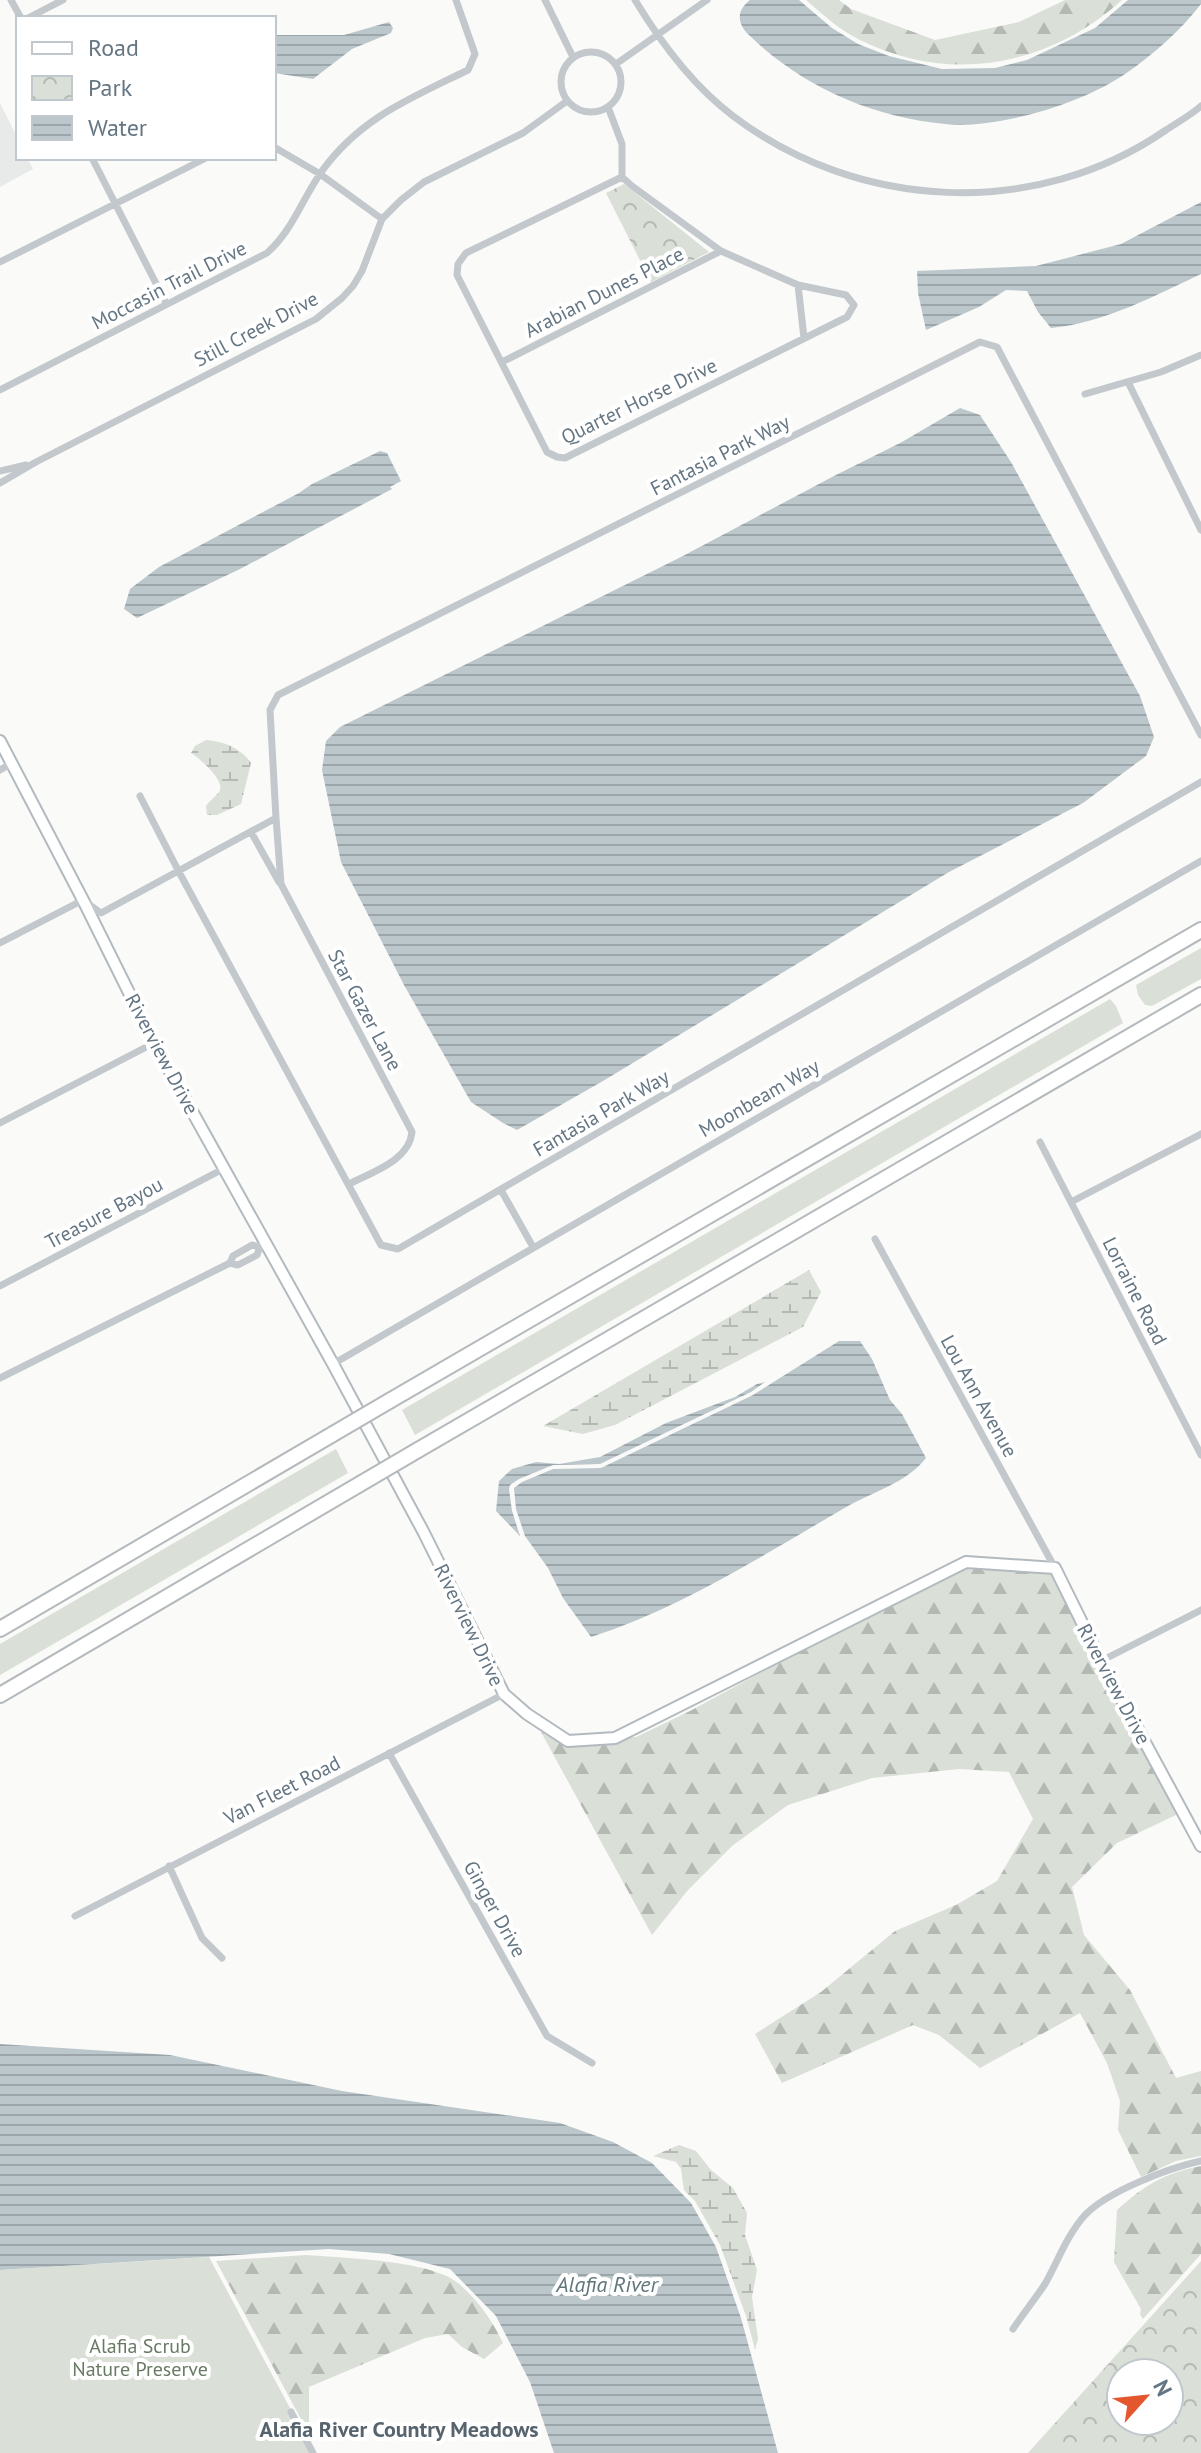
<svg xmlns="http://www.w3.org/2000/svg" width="1201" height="2453" font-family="'PT Sans',sans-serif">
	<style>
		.built { fill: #e8e9e9 }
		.grass { fill: #dadfd7 }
		.forest { fill: url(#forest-firs) }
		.wetland { fill: url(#wetland-marsh) }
		.park { fill: url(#park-crowns); fill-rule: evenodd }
		.water { fill: url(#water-rules) }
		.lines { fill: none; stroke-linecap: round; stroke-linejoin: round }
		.secondary-casing { stroke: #b3babf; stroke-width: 14 }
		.highway-casing { stroke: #b4b9bd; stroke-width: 18 }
		.street { stroke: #c3c8cc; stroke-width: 7 }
		.secondary { stroke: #fff; stroke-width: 10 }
		.highway { stroke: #fff; stroke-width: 14 }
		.highway-bridge-casing { stroke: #b4b9bd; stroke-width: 18; stroke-linecap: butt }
		.highway-bridge { stroke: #fff; stroke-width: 14 }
		.labels { text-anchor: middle; stroke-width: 8; stroke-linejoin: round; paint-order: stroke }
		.street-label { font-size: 20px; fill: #657683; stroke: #fff }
		.park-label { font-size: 20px; fill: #687a64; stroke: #fff }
		.water-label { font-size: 22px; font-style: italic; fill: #60757c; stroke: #fff }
		.neighbourhood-label { font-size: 22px; font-weight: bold; fill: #57646e; stroke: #fff }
	</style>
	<defs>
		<pattern id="forest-firs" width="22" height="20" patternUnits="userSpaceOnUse" patternTransform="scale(2)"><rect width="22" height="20" fill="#dadfd7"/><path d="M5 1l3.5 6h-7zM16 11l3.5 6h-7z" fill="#b4b9b4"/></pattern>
		<pattern id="wetland-marsh" width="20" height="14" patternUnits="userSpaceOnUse" patternTransform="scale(2)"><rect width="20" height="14" fill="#dadfd7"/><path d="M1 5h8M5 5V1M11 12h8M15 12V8" fill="none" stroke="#b4b9b4"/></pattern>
		<pattern id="park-crowns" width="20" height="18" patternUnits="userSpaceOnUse" patternTransform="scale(2)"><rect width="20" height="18" fill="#dadfd7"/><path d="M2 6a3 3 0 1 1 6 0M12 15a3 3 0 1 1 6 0" fill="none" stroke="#b4b9b4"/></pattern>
		<pattern id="water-rules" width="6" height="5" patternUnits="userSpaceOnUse" patternTransform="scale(2)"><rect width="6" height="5" fill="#bbc7cb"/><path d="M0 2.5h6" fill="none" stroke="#9ca6aa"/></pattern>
	</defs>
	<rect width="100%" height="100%" fill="#fafaf8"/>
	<path class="built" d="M0,103l18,36v19h9l6,11 -33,18z"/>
	<path class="grass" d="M1201,948v31l-49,27 -7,-1 -7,-10 -2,-10z
		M1110,999l6,7 7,17 -708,412 -13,-25z
		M336,1449l12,24 -348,202v-31z
		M209,2257l105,196h-314v-183z"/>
	<path class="forest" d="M806,0h33l12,9 84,31 84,-18 46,-22h57c-73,66 -172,85 -262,40 -20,-10 -37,-25 -54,-40z
		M966,1567l86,6 47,95 79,146 -61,29 -45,44 12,48 46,55 46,88 25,-7v85l-25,5 -35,16 -23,-47 2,-29 -13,-38 -27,-50 -100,55 -41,-33 -26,-10 -131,58 -27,-49 66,-42 74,-61 61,-26 41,-24 36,-62 -24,-47 -50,-3 -87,9 -84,27 -56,41 -44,44 -36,45 -111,-203 26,14 48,-3 13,-6h8l54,-26 121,-66z
		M1201,2166v88l-58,65 -3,-5 1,-5 -27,-47 3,-52c29,-26 46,-36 84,-44z
		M306,2255c37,3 124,5 152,28 20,17 34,37 45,60l-19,16 -22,-12 -14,-13 -23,4 -116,49v47l-93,-173z"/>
	<path class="wetland" d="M206,740c17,1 35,8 45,23l-10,41 -24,11h-10l-1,-9c3,-5 12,-11 14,-16 4,-11 -21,-32 -29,-37l4,-7z
		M809,1270l12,22 -18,35 -188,98 -32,9 -40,-8z
		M679,2145l17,6 15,19 22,18 14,25 -2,22 12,35 -5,27 6,42 -3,10 -9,-33 -26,-71 -25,-44 -11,-11 -3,-21 -5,-7 -23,-6z"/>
	<path class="park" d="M624,184l85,68 -58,30 -45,-89z
		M1201,2261v192h-173zM1121,2373h48v48h-48z"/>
	<path class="water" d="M750,0h49l33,28 26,16 31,12 53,13 53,-1 32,-8 68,-32 33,-28h73v4c-21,27 -48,51 -76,70 -44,30 -126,55 -180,50 -73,-7 -143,-37 -196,-89 -12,-12 -13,-24 1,-35z
		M389,22l4,6 -2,5 -39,16 -39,30 -39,-6v-38h70z
		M1201,202v72c-47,22 -97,49 -150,54l-13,-16 -11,-21 -21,-1 -27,17 -53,23 -8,-37 -1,-22 119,-5 85,-22z
		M960,408l20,7 31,47 129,234 14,41 -8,19 -63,47 -134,69 -346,209 -86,49 -14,-7 -32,-21 -67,-117 -63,-123 -19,-92 4,-29 14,-14 341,-170 153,-81 68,-34z
		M380,451l7,2 14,28 -11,6 2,2 -152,80 -103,49 -13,-9 6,-20 29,-22 140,-74 13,-9z
		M839,1341h21l12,18 18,41 12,14 24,44c-20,25 -51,33 -78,48 -83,48 -165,101 -257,131l-28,-39 -15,-30 -23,-32 -9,-27 -2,-21 8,-6 31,-13 48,-1 152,-73z
		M765,1382l-14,10 -151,72 -47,1 -34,14 -9,6 -1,4 3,22 8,25 -24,-25 3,-30 13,-12 24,-7 23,2 41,-7 66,-34 69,-26 22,-13z
		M0,2044l170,11 172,36 218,32 53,19 39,21 39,40 25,44 25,71 37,135h-224l-24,-71 -34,-66 -46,-47 -61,-15 -60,-5 -329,21z"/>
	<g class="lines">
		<g class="secondary-casing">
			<path id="secondary" d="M0,741l83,159 71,143 179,321 91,169 80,161 23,20 41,27 47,-3 351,-176 89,6 46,93 100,185"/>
		</g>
		<g class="highway-casing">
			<path id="highway" d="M391,1400l810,-470
				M418,1450l783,-455
				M0,1629l333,-195
				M0,1695l360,-211"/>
		</g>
		<path class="street" d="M11,0l10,18
			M545,0l28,57
			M635,0c26,43 57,85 98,116 125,95 303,104 433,14 12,-8 25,-15 35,-24
			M28,18l35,-18
			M561 82a30 30 0 1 1 60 0a30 30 0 1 1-60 0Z
			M616,64l91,-64
			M608,107l14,37v33l10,9 89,65 77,34 48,10 8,10 -7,12 -282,141 -8,-1 -10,-5 -90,-177 1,-11 8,-11 156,-76
			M274,147l46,27 62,45
			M92,158l74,145
			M0,262l206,-104
			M798,285l6,53
			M502,362l219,-111
			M1128,382l73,148
			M0,390l267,-137c26,-23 35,-54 55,-82 38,-53 89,-73 146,-101l7,-16 -19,-54
			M1085,394l76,-22 40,-17
			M0,471l26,-6
			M0,483l36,-21 280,-143 26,-21 11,-12 9,-15 20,-52 19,-19 23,-18 99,-49 44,-32
			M0,770l12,-7
			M140,796l39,76 202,373 17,4 803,-467
			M276,818l5,66 131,248c-3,29 -40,40 -63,52
			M251,832l28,50
			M0,943l83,-43 18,13 175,-95 -6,-108 8,-15 702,-353 17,5 204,388
			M0,1123l154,-80
			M1040,1142l161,313
			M501,1190l32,57
			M1071,1202l130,-68
			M875,1239l180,329
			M230,1263l8,2 19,-10 3,-8 4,-2
			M0,1286l223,-117
			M333,1364l868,-503
			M0,1378l230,-115 3,-7 19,-11 8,2
			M1101,1661l100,-51
			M389,1753l158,283 45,27
			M169,1866l33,72 20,20
			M75,1916l429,-222
			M1013,2329c10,-15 22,-30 32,-45 13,-23 22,-49 40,-69 23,-24 84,-47 116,-54
			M291,2412l22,41"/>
		<use href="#secondary" class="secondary"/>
		<use href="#highway" class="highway"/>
		<g class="highway-bridge-casing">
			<path id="highway-bridge" d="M333,1434l58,-34
				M360,1484l58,-34"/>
		</g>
		<use href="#highway-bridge" class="highway-bridge"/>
	</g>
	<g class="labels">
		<g class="street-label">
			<text transform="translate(169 285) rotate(-27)" y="7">Moccasin Trail Drive</text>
			<text transform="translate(604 292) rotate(-27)" y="7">Arabian Dunes Place</text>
			<text transform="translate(256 329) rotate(-28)" y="7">Still Creek Drive</text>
			<text transform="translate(639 401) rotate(-26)" y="7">Quarter Horse Drive</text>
			<text transform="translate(720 455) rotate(-27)" y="7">Fantasia Park Way</text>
			<text transform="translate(365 1010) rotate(62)" y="7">Star Gazer Lane</text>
			<text transform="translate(162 1054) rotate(62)" y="7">Riverview Drive</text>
			<text transform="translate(759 1098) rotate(-30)" y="7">Moonbeam Way</text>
			<text transform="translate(601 1113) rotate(-30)" y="7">Fantasia Park Way</text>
			<text transform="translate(104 1213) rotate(-28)" y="7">Treasure Bayou</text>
			<text transform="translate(1135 1291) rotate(63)" y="7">Lorraine Road</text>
			<text transform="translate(979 1396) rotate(61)" y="7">Lou Ann Avenue</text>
			<text transform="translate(469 1625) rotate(64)" y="7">Riverview Drive</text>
			<text transform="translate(1114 1684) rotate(62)" y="7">Riverview Drive</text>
			<text transform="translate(282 1790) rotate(-27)" y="7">Van Fleet Road</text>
			<text transform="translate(495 1909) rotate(61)" y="7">Ginger Drive</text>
		</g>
		<g class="park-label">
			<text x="140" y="2353">Alafia Scrub<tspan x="140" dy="23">Nature Preserve</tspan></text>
		</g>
		<g class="water-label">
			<text x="607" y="2292">Alafia River</text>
		</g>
		<g class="neighbourhood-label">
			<text x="399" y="2437">Alafia River Country Meadows</text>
		</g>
	</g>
	<rect x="16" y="16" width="260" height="144" fill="#ffffff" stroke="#c1c8cd" stroke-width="2"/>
	<rect x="32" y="42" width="40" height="12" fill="#ffffff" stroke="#c1c8cd" stroke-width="2"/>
	<text x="88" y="56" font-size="24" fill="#657683">Road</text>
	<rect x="32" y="76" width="40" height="24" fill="url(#park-crowns)" stroke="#c1c8cd" stroke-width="2"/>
	<text x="88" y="96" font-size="24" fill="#657683">Park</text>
	<rect x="32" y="116" width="40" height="24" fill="url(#water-rules)" stroke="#c1c8cd" stroke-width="2"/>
	<text x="88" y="136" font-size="24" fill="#657683">Water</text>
	<g transform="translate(1145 2397) rotate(63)"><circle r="38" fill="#ffffff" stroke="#c1c8cd" stroke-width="2"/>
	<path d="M0-6L14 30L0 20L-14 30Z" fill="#e4572e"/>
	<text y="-12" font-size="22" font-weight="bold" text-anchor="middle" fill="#657683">N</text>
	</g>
</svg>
